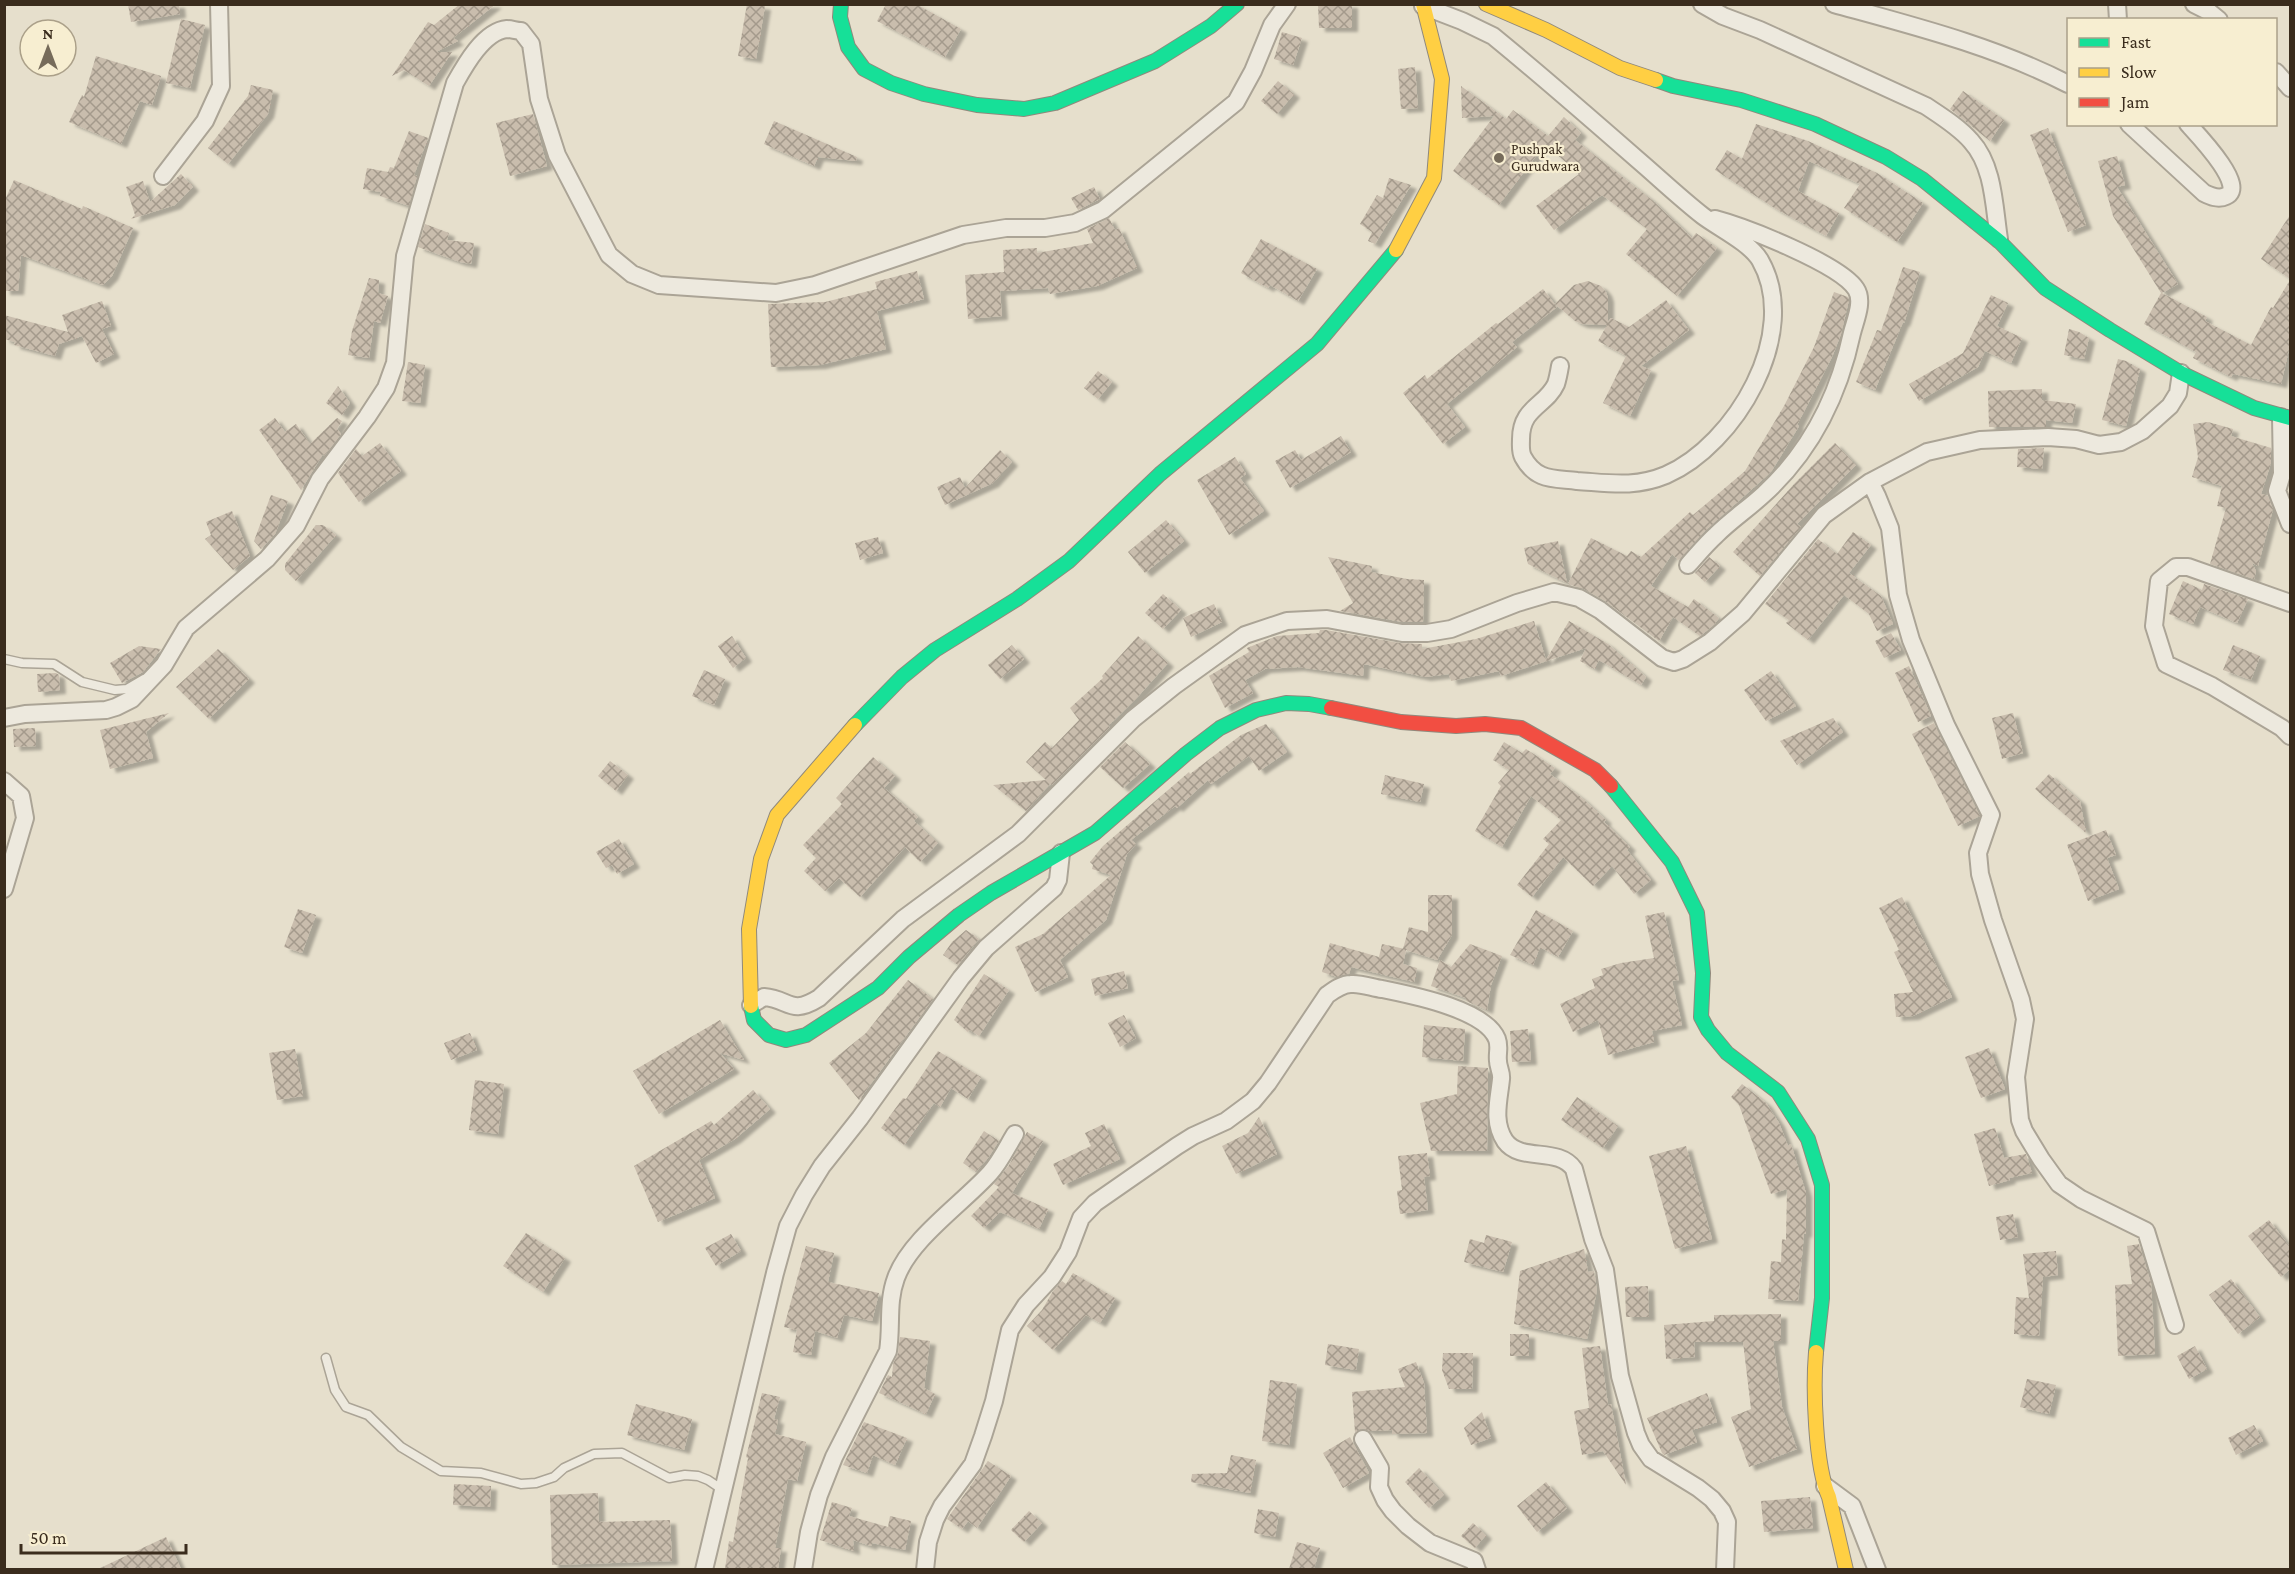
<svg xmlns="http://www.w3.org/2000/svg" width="2295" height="1574" font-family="'Crimson Pro',serif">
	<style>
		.building { fill: url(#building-cross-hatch); filter: url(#shadow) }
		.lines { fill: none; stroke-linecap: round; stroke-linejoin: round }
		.lane-casing { stroke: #aba496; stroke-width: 11 }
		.street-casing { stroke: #aba496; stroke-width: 20 }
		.fast-casing { stroke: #90897c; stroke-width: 16 }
		.slow-casing { stroke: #90897c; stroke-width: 16 }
		.jam-casing { stroke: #90897c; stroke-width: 16 }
		.lane { stroke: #ede9de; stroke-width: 8 }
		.street { stroke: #ede9de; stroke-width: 16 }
		.fast { stroke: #16e098; stroke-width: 14 }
		.slow { stroke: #ffcf43; stroke-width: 14 }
		.jam { stroke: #f24e42; stroke-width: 14 }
		.poi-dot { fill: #766b5a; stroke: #f7eed1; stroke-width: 2 }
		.labels { text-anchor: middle; stroke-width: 4.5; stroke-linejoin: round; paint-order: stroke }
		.poi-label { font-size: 15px; fill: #3a2c1d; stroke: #f7eed1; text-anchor: start }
	</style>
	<defs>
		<pattern id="building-cross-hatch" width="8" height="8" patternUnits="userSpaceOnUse" patternTransform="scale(1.5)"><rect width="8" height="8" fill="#c9bdad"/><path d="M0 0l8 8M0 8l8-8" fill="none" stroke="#a49a8c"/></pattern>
		<filter id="shadow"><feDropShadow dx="6" dy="4" stdDeviation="1.5" flood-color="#0004"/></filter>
	</defs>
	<rect width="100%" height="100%" fill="#e6dfcc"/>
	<path class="building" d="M128,4h51l1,10 -49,8z
		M460,4h36l-43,34 5,3 -22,11h16l-23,34 -25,-16 -12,6 36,-54 6,3z
		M747,4l18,2 -9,53 -18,-3z
		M886,4h30l45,25 -16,28 -68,-36z
		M1318,4h34v24h-33z
		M181,19l24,6 -15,63 -24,-5z
		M1282,32l20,6 -9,27 -19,-6z
		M96,56l65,20 -9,29 -12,-4 -19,43 -52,-22 13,-27 2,2z
		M1415,67l3,41 -17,1 -3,-40z
		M1278,81l16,13 -17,20 -16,-13z
		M251,85l22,5 -5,24 -40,50 -20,-16 40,-52z
		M1461,86l45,33 7,-9 35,26 16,-19 17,16 -6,7 77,60 40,38 4,-5 21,15 -40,48 -51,-42 21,-25 -45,-34 -48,35 -18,-24 43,-32 -34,-30 -46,61 -46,-34 41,-55 -32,2z
		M1963,91l41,29 -14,21 -40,-32z
		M533,114l14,52 -37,10 -14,-53z
		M774,121l83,36 -1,4 -38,-4 -4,9 -50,-22z
		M1756,124l52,17 69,32 46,30 -26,39 -53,-34 16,-24 -51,-23 -11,30 41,22 -13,23 -50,-27 -61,-39 12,-20 15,9z
		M2048,128l38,97 -18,7 -38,-97z
		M409,131l19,7 -14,37 3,1 -8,30 -29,-10 1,-4 -18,-3 4,-21 21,4 2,-5 4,1z
		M2117,156l8,29 -8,2 61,97 -16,9 45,24 -2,4 46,24 20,-38 2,1 17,-28v65l-9,39 -48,-10 -2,3 -38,-19 3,-6 -52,-28 17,-31 -48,-77 -15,-55z
		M181,174l12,13 -18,18 -44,14 4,-4 -9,-28 17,-6 7,21z
		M1389,178l22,7 -36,59 -7,-3 4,-9 -12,-8 17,-29 6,3z
		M14,180l68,29 1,-3 50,22 -21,48 -9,9 -82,-30 -3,36h-14v-89z
		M1094,187l6,12 -22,11 -7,-12z
		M2290,215v64l-29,-20z
		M1109,218l6,12 4,-2 18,40 -40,18 -47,8 -2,-6 -48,3 2,25 -34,3 -3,-44 39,-3 -1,-22 34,-2v5l56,-10 -6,-14z
		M425,224l24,9 -2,7 27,3 -3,21 -11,-2 -42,-15z
		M1261,239l56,30 -19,32 -28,-16 -2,3 -27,-15z
		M1903,267l17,5 -16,51 -1,-1 -28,68 -19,-8 21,-52 4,1z
		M917,271l7,28 -47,12 9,38 -66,16 -49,2 -3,-63 57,-2 52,-13 -2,-7z
		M369,278l10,2 -1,13 10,3 -8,27 -6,-2 -5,37 -21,-3 4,-24z
		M1588,281l13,5 5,6 2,6v24l3,-4 18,9 37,-27 23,30 -48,36 10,4 -21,46 -27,-13 23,-47 -28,-15 9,-16 -25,-1 -7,-3 -20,-17 19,-19z
		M1543,289l14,18 -45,35 5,5 -70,57 18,23 -22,17 -40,-51 22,-18 2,4 69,-56 2,1z
		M1834,292l14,5 1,3 -8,34 -9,23 -35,68 2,1 -28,46 -66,59 -26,29 -7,-6 -21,32 37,21 6,-8 25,19 -5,7 -14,11 -27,-19 -14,24 -54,-40 -21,-12 -16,-5 23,-46 36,18 4,-5 10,6 49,-45 3,3 52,-44 39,-65 30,-59z
		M1991,295l17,8 -11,23 25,12 -11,25 -26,-12 -7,16 -59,34 -10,-17 54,-31z
		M102,301l9,25 -9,3 12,25 -18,9 -14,-27 -23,8 -4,12 -41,-11 1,-3 -11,-3v-24l64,17 -6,-17z
		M2069,329l10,3 10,6 -5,21 -20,-4z
		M2118,359l8,2 14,8 -14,57 -24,-6z
		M408,362l17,3 -5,38 -18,-2z
		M1098,371l14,11 -14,17 -14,-11z
		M338,386l12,17 -8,12 -16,-12z
		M2042,389v11l34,4 -4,19 -26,-3v7h-57l-1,-36z
		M275,418l10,14 11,-8 14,20 27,-26 5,3 -5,8 4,5 -17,22 -1,-2 -22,36 -42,-60z
		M2208,422l25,7 -2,7 40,12v15l-10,31 7,2 5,13 -15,57 -6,-3 4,8 -2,8 -44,-15 16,-56 -9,-2 5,-20 -30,-9 6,-20 -5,-33z
		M1341,436l10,16 -61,36 -15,-27 20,-11 6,10z
		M380,443l21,28 -42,31 -21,-29 18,-24 6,7z
		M1835,443l21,22 -59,59 4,3 -41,49 -27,-24 62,-69z
		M2044,448l-2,21 -25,-2 1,-18z
		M1000,450l12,12 -19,21 -48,22 -8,-18 23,-10 5,11z
		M1235,457l11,17 -6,4 24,33 -35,24 -32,-55z
		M271,495l17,6 -13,33 -14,15 -7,-8z
		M232,511l18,45 -17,14 -28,-31 6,-4 -5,-13z
		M1166,520l18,21 -39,32 -17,-21z
		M316,525h7l13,10 -40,46 -11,-11v-6z
		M1853,532l18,13 -22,28 32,23 12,28 -16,7 -8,-17 -25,-19 -36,45 -22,-17 3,-3 -24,-16 53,-65 19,15z
		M878,537l5,16 -23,7 -5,-17z
		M1558,541l9,42 -39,-19 -4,-16z
		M1328,557l44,9 -1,6 36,7 17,1 -1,42h-20l-63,-11 13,-8z
		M1709,557l11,9 -15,16 -10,-9z
		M2183,581l19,9 2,-6 44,15 -11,24 -37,-16 -7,17 -24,-10z
		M1163,594l18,16 -18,19 -18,-16z
		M1214,604l8,18 -31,15 -8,-19z
		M1534,621l12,39 23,-39 39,23 38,33 -5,8 -42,-25 -5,9 -14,-8 6,-13 -85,28 -2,-5 -48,10 -2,-7 -24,3 -61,-13 -1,12 -65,-9 -33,2 -20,11 8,13 -28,15 -16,-32 40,-24 -2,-4 30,-12 42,-3 1,-3h6l74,13 22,1v5l54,-10z
		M1891,633l10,17 -17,8 -9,-17z
		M732,636l14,22 -13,10 -15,-22z
		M1138,636l30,27 -34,38 -26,25 2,1 -58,58 -2,-1 -24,27 -33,-26 53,-5 -20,-18 19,-20 7,6 27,-28 -9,-12 33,-30 -1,-2z
		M1012,645l12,14 -24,20 -12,-14z
		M2233,645l27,11 -9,24 -28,-10z
		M139,646l22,3 -18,23 -21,11 -12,-20z
		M218,649l31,30 -40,40 -33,-32z
		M1909,666l22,50 -13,6 -23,-49z
		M704,670l21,9 -11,26 -22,-9z
		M1771,671l25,35 -30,15 -22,-31z
		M56,673l3,2 1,15 -22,2 -1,-18z
		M169,713l-23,19 7,26 -43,11 -10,-39z
		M2013,713l10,40 -21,6 -10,-41z
		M1833,718l10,14 -46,33 -17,-24z
		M1934,723l46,93 -22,10 -46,-92z
		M1266,724l21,28 -28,19 -10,-15 -38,28 -3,-4 -31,28 -2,-2 -44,34 5,4 -9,10 -21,66 -46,40 8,17 -33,15 -20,-45 28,-13 68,-59 -19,-6 1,-4 -3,-3 13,-16 86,-74 1,2 51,-39z
		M35,728l1,18 -22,1 -1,-18z
		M1125,742l25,22 -27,24 -23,-21z
		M1504,742l18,11 4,-4 29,19 -5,6 32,24 24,22 -2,2 26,25 -3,3 24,30 -17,14 -22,-28 -19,20 -30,-29 -31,40 -15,-12 32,-41 -6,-5 18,-19 -30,-24 -29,51 -27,-16 26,-45 -3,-3 11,-13 -16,-10z
		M873,757l22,19 -11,12 34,29 -4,4 24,22 -18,19 -15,-15 -45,50 -21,-19 -14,13 -21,-20 12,-13 -13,-13 39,-41 -6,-6z
		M610,761l18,14 -12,16 -18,-15z
		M2049,774l31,27 6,32 -51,-44z
		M1385,775l39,9 -4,18 -39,-8z
		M2106,830l10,25 -9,3 12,31 -31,12 -21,-56z
		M619,839l15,25 -17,10 -5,-9 -6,3 -10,-16z
		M1428,895h24v40l-15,25 -31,-10 -3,14 14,4 -3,14 -63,-15 -2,7 -12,3 -15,-5 8,-29 49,14 3,-13 23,5h-2l6,-22 19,5z
		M1902,897l50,100 -39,19 -17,1 -2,-23 19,-2 -19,-40 5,-2 -20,-42z
		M298,909l18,6 -14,38 -18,-6z
		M1536,910l37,21 -15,26 -18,-10 -7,18 -23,-10z
		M1664,912l15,68 -7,1 10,44 -30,6 2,11 -46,13 -10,-35 -25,12 -13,-28 35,-16 -3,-9 11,-4 -2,-6 20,-6 33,-5 -9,-42z
		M966,930l13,9 -21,26 -15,-10 9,-13z
		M1470,944l32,12 -11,29 -4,25 -21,-9v-3l-35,-12 9,-26 11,7z
		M1124,971l4,17 -33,8 -4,-17z
		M984,974l25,16 -30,46 -9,-6 -2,2 -14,-12z
		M908,980l25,19 -74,101 -30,-37 37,-30z
		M1124,1015l12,23 -16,9 -12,-24z
		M720,1020l24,40 -24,-7 14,16 -75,45 -26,-43z
		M1424,1025l41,4 -2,32 -41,-4z
		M1528,1029l3,32 -19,1 -2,-31z
		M470,1033l7,17 -26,10 -7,-17z
		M1989,1048l16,41 -24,9 -16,-41z
		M295,1049l8,47 -26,4 -8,-47z
		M938,1051l43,26 -13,22 -17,-11 -11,19 -6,-4 -30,42 -23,-17 22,-30 3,1z
		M1458,1066l30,2 -1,83h-56l-11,-48 37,-9z
		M475,1080l29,4 -6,50 -29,-4z
		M1742,1084l24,19 13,20 9,23 3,-2 15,49v41l-2,-1 -6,68 -30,-2 3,-38 10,1 1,-23 4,1 1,-51 -16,5 -32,-89 -8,-8z
		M753,1090l17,19 -35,30 -36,21 16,38 -57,24 -24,-56 77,-45 3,4z
		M1577,1097l41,29 -15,22 -42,-28z
		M1259,1117l18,37 -41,20 -14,-28 26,-13z
		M1104,1124l16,35 -57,26 -10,-21 38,-18 -6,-13z
		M1995,1128l9,30 22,-4 6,19 -23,5 1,2 -21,6 -15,-52z
		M984,1131l15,10 -11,17 -12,14 -13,-9z
		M1027,1132l16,9 -31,52 36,16 -9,20 -39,-17 -16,16 -13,-12 28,-29 -5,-3 15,-19z
		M1686,1146l26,93 -37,10 -26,-93z
		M1427,1153l3,23 -6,1 4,33 -28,4 -3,-23 5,-1 -4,-34z
		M2013,1214l5,23 -18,3 -4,-23z
		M2269,1220l21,27v22l-9,8 -33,-41z
		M526,1233l39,25 -22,34 -40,-26z
		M731,1234l10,17 -25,15 -11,-18z
		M1486,1235l26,7 -9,30 -39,-10 6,-23 14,4z
		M2139,1244l12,39 4,71 -37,2 -3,-71 17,-1 -5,-38z
		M806,1246l28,7 -6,29 51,11 -7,28 -28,-6 -7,23 -22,-7 -4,24 -18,-3 4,-22 -13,-3z
		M1584,1249l4,23 6,-1 3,19 -10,49 -73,-15 6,-53z
		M2056,1251l2,24 -15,2 -4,59 -25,-2 2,-37 13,1 -6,-44z
		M1073,1273l42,25 -15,25 -14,-8 -33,35 -26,-24 15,-16 11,-19 9,-10 4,3z
		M2231,1279l29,38 -22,17 -29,-39z
		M1648,1286l1,31h-23l-1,-30z
		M1781,1314v27h-8l9,66 15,42 -48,18 -18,-50 20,-8 -8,-67h-49l1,15 -29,2 -2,-34 50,-4v-6z
		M1510,1334h19v22h-19z
		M900,1337l30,4 -6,47 11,6 -9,20 -47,-21 9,-18 4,2 1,-13 5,-11z
		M1328,1344l31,5 -3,21 -31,-5z
		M1600,1346l8,59 3,-1 15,81 -23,-34 -21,4 -8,-44 15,-3 -7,-60z
		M2195,1346l12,23 -18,10 -12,-23z
		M1443,1353h30l-1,36h-23l-7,-19z
		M1416,1362l8,21 3,50 -35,1v-4l-22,1 -6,-2 -9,3 -3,-40 53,-5 -7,-18z
		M2027,1379l29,6 -7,29 -29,-7z
		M1270,1380l27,4 -8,61 -27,-4z
		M762,1393l18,4 -6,22 4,1 -3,14 31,8 -9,39 -9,-2 -13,69h6l-3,21h-53l4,-28 4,1 15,-84 -2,-1z
		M1707,1393l10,29 -25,8 5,12 -33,13 -2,-2 -15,-35z
		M636,1404l56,15 -8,31 -57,-15z
		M1482,1412l9,26 -20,7 -7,-17z
		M864,1422l43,16 -12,27 -22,-10 -6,18 -24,-8z
		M2254,1425l9,16 -27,14 -8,-17z
		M1350,1437l19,36 -26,15 -20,-35z
		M1231,1455l25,5 -6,33 -59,-11 1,-8 35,-1z
		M988,1461l23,15 -34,52 -9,-7 -6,8 -15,-10z
		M1419,1468l25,27 -15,13 -24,-26z
		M1546,1482l21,26 -30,24 -20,-26z
		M454,1484l37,2 -1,21 -37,-2z
		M598,1493l1,29 71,-2 2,41 -120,4 -2,-70z
		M1810,1497l3,31 -49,4 -3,-31z
		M832,1502l20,6 -3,8 39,11 2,-11 21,5 -6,29 -33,-7 -1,3 -18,-6 1,11 -34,-11z
		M1258,1509l21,4 -4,24 -21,-4z
		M1029,1511l13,12 -18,19 -13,-12z
		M1473,1523l13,12 -11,13 -14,-12z
		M166,1537l15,32h-83z
		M1297,1542l23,6 -6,21h-25z"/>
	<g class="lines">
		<g class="lane-casing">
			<path id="lane" d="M4,659l18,4 32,1 28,18 33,8 12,-1 17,-10
				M326,1358l9,32 11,17 22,8 33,32 40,24 40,2 40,11 15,-1 18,-6 10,-9 30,-14 28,-1 47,25 16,-3 13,1 10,4 12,8 2,6"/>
		</g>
		<g class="street-casing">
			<path id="street" d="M1702,4l21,12 37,14 166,76c15,10 33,21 45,35 23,25 23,66 28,98
				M1834,4c80,22 160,42 234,80
				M2117,4l1,16
				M2194,4l14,7 11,9
				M1423,6l39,15 31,15c49,40 97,82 145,124 21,18 42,38 65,56 16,12 47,27 57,44 42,73 -25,185 -94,215 -31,13 -57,8 -89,6 -24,-3 -41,0 -54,-24 -3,-6 -2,-12 -2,-18 0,-32 25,-33 35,-55 2,-6 3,-12 4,-18
				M2276,72l14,16
				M2129,124l75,69c6,3 14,7 22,3 22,-9 -29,-62 -38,-72
				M163,176l42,-55 16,-35 -2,-82
				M2281,417l1,57 -5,17 13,33
				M1870,482l7,14 13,32 8,67 13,45 35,85 45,90 -13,38 2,21 13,46 28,80 4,19 -9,58 4,43 4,11 17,28 18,25 22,15 65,32 29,94
				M1688,565c9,-10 18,-21 28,-30 15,-15 33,-27 48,-41 47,-43 75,-100 88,-161 3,-12 12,-32 4,-44 -16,-25 -111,-62 -141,-70
				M2290,603l-102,-36h-12l-17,14 -5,45 12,38 46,22 70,42 8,8
				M4,718l21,-4 81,-4 10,-3 16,-8 32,-34 22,-37 81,-69 29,-33 24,-47 47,-62 19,-29 9,-25 10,-107 50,-173c10,-18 29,-52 52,-54 4,0 10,2 14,2l10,13 8,55 18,56 52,100 23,19 27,11 117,8 39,-8 148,-50 43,-7h39l30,-5 28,-13 133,-108 17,-31 19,-46 15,-21
				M4,781l17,15 4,22 -21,71
				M751,1005l13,-8c26,2 26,19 55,1l84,-79 115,-85 115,-115 41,-33 71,-51 42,-14 40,-2 75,14h25l24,-4 66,-26 37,-11 25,6 21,12 62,48 12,4 9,-3 27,-17 33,-29 81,-98 46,-33 57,-30 53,-12 68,-3 28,2 23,6 22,-3 21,-11 28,-25 8,-13 3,-20
				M1363,1439l17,29 -1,19 6,13 8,11 15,15 22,17 44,18 3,9
				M1825,1486l27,20 25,64
				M704,1570l71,-297 13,-47 16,-31 18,-29 38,-48 101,-140 25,-30 68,-60 4,-8 3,-27
				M803,1570l6,-38 10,-37 15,-38 54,-106c4,-25 -1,-49 8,-73 14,-39 66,-74 94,-105 10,-11 17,-26 25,-39
				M925,1570l3,-28 7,-22 7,-14 31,-42 10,-28 11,-35 16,-71 16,-25 26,-28 9,-14 7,-11 13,-34 14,-15 82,-57 16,-10 33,-15 27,-20 15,-18 59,-88c7,-5 15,-11 24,-11 10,-1 22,4 31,5 29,6 103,20 115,50 3,8 0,14 1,22 0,6 4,12 3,18 -2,21 -9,42 4,62 16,22 53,5 69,28l19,70 12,31 15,106 16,57 5,12 10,14 47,29 14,11 10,12 5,11 -2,48"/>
		</g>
		<g class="fast-casing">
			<path id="fast" d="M841,4l-1,13 8,30 16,22 27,14 33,11 53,11 47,4 31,-6 100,-42 56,-35 26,-22
				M1656,80l17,6 68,14 74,24 71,33 36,22 78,63 45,46 65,42 71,43 73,35 36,10
				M855,725l47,-48 33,-27 82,-51 52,-38 91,-87 157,-130 79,-94
				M1611,786l61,76 25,51 6,60 -2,44 7,13 19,23 51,39 30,47 14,46v113l-6,54
				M751,1006l3,14 15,15 17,5 20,-5 72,-47 31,-31 50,-42 32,-22 104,-60 91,-79 34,-26 36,-18 30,-7 23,1 22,4"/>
		</g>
		<g class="slow-casing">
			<path id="slow" d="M1486,4l60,26 74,38 36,12
				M1396,250l38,-72 8,-99 -19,-75
				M751,1006l-2,-77 12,-70 16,-44 78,-90
				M1816,1352c-3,35 -1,114 13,145l17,73"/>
		</g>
		<g class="jam-casing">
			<path id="jam" d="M1331,708l70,14 55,4 29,-2 36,4 74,42 16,16"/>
		</g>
		<use href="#lane" class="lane"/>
		<use href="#street" class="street"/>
		<use href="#fast" class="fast"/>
		<use href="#slow" class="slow"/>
		<use href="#jam" class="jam"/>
	</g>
	<circle class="poi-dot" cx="1499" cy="158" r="6"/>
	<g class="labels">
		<g class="poi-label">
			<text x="1511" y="154">Pushpak<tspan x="1511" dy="17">Gurudwara</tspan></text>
		</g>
	</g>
	<rect width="2295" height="1574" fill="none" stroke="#3a2c1d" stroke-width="12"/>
	<rect x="2067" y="18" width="210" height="108" fill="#f7eed1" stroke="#aba089" stroke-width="1.5"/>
	<rect x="2079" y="38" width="30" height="9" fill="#16e098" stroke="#aba089" stroke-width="1.5"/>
	<text x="2121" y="48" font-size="18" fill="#3a2c1d">Fast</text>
	<rect x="2079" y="68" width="30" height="9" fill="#ffcf43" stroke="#aba089" stroke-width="1.5"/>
	<text x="2121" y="78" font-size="18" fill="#3a2c1d">Slow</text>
	<rect x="2079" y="98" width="30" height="9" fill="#f24e42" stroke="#aba089" stroke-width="1.5"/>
	<text x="2121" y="108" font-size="18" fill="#3a2c1d">Jam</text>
	<g transform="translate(48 48)"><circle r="28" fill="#f7eed1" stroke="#aba089" stroke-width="1.5"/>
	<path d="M0-4.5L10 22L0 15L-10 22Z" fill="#766b5a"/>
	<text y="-9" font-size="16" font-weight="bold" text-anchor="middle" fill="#3a2c1d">N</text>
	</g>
	<path d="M21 1544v9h165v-9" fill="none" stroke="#3a2c1d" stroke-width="3"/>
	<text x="30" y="1544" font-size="18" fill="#3a2c1d" stroke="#f7eed1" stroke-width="4.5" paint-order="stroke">50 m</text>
</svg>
